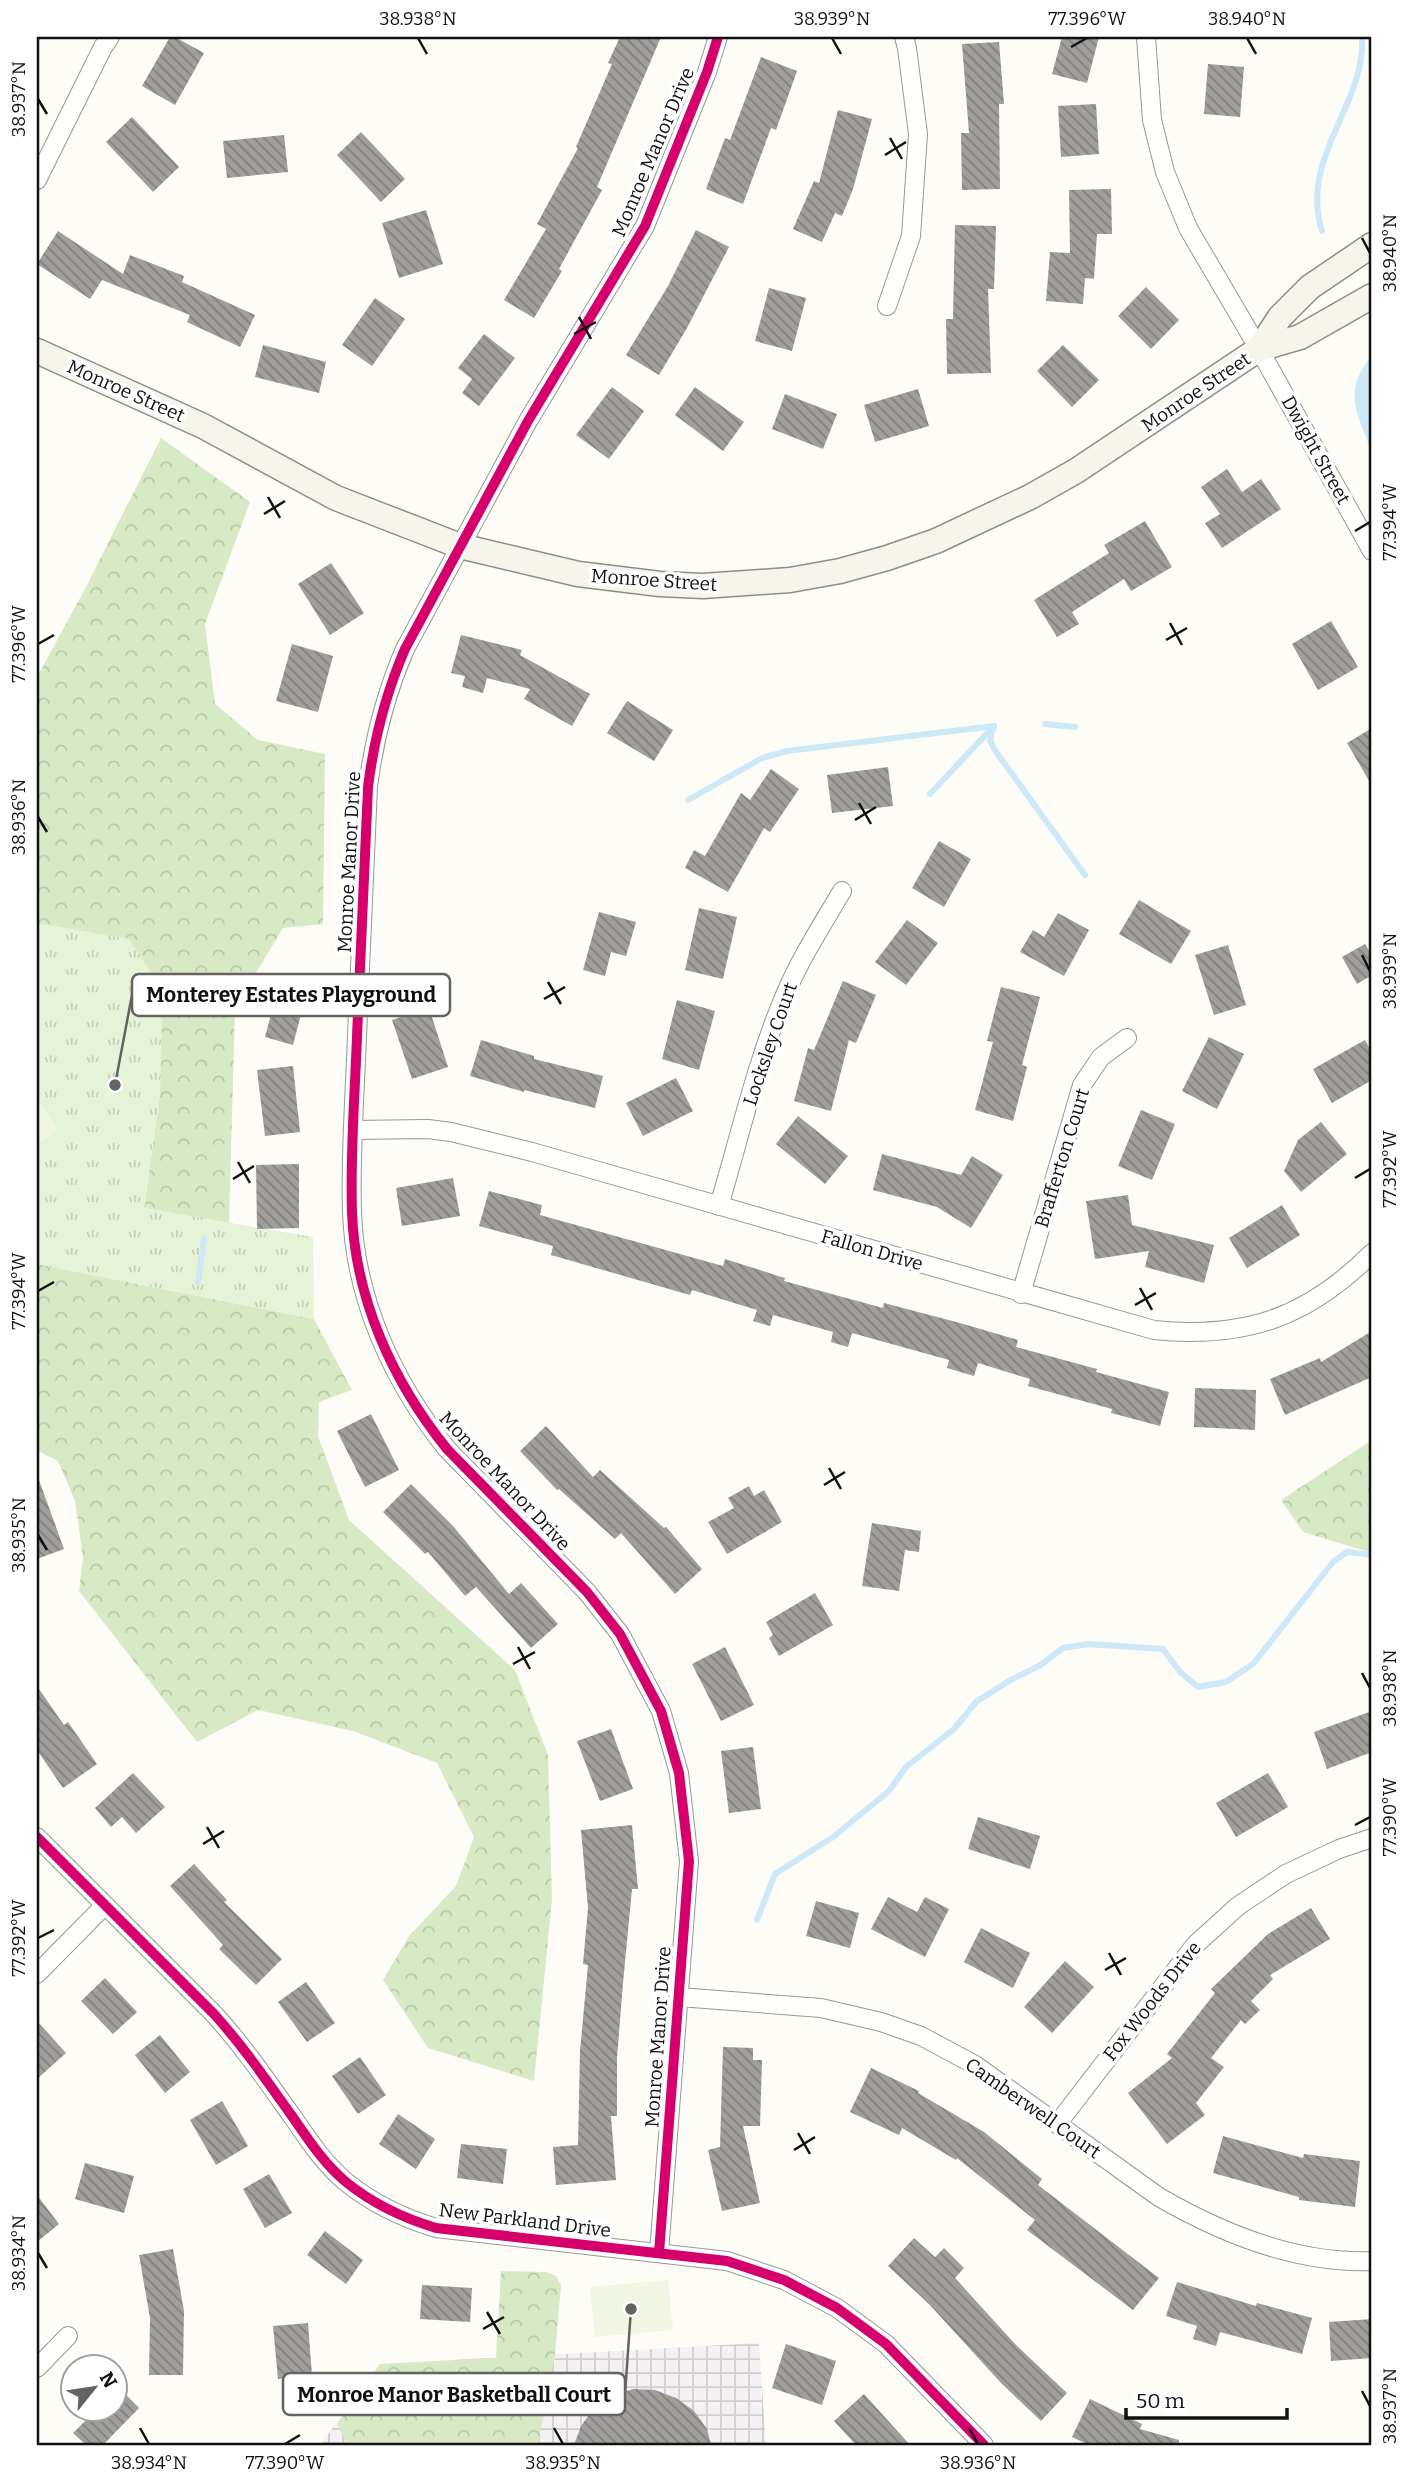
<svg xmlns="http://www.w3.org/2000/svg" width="1409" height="2482" font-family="Bitter,serif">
	<defs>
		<pattern id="industrial-grid" width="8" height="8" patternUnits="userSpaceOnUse" patternTransform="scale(1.75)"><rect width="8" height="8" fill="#f5f0f3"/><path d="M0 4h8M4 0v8" fill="none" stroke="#d1cdcf"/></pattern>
		<pattern id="forest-crowns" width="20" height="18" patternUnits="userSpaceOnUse" patternTransform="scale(1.75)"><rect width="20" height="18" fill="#d8eac5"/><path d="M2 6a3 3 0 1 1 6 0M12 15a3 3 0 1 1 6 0" fill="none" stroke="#b8c8a8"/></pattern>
		<pattern id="park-tufts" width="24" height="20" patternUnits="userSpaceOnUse" patternTransform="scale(1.75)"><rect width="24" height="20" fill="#e7f3d7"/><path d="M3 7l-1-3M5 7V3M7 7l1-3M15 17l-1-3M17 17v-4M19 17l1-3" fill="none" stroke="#c5cfb8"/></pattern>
		<pattern id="building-back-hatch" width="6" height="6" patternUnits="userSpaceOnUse" patternTransform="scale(1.75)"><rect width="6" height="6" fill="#a19f9c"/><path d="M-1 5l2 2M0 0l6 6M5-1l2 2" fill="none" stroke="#82807e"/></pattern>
	</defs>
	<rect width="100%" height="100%" fill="#fdfcf7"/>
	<!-- industrial -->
	<polygon fill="url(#industrial-grid)" points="759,2343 766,2445 320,2445 380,2364"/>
	<!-- forest -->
	<g fill="url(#forest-crowns)">
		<polygon points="161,438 250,502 205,624 215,704 258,740 325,754 323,924 283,928 235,1008 229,1223 144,1208 160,1094 37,923 37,677 85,589"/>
		<polygon points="37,1264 314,1319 352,1390 319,1402 318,1436 349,1520 515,1670 548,1755 552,1900 534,2081 428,2048 383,1980 409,1936 456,1886 474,1837 437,1763 353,1731 258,1710 197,1742 79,1591 83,1557 75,1501 58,1461 37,1450"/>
		<polygon points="1372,1440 1372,1553 1303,1532 1281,1500"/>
		<polygon points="501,2271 546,2272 556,2276 561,2285 555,2355 538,2445 347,2445 337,2424 380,2364 496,2358"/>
	</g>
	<!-- park -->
	<polygon fill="url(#park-tufts)" points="37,923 129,939 163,991 160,1094 144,1208 313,1237 314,1319 37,1264"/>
	<!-- pitch -->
	<g fill="#f0f6e1">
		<polygon points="37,1098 58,1130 37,1144"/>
		<polygon points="668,2280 673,2330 595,2337 590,2287"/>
	</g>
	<!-- water -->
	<path fill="#cde8f7" d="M1372,355V452C1357,412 1342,392 1372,355Z"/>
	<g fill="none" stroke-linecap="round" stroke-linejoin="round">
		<!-- stream -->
		<g stroke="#cde8f7" stroke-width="6">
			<path d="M1322,231C1299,157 1366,105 1362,37"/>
			<polyline points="1045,724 1075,727"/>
			<polyline points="994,726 990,740 994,749 1085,875"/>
			<polyline points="930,794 991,729"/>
			<polyline points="688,800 762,758 787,751 994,726"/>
			<polyline points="198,1283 204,1239"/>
			<polyline points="757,1920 775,1874 833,1837 889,1791 906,1767 954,1729 976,1702 1009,1681 1039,1666 1063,1648 1089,1644 1163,1649 1180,1672 1198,1687 1226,1682 1253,1664 1333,1562 1347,1552 1372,1555"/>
		</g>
	</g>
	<!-- building -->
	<g fill="url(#building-back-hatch)">
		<polygon points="170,37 175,37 204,53 175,105 142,86"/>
		<polygon points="620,37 661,37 597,187 602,190 559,269 562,271 534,318 504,300 546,229 537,224 578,148 576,147 612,64 608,63"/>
		<polygon points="1062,37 1099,37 1087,83 1052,74"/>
		<polygon points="999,42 1004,104 999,104 1000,189 962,190 961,133 969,133 962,44"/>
		<polygon points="761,57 797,71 776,130 771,128 743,204 706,189 725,138 730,140"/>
		<polygon points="1208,64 1244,67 1240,117 1204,114"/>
		<polygon points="1096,104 1099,154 1061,157 1058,106"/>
		<polygon points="838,110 872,119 853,189 842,216 835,213 822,242 793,229 814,181 819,183"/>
		<polygon points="132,117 179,167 153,192 106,142"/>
		<polygon points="361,132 405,179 381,202 337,155"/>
		<polygon points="284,135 288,172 227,178 223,141"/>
		<polygon points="1111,189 1112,234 1097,234 1094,279 1085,278 1083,304 1046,301 1050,252 1070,253 1069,190"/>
		<polygon points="426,210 443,264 399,278 382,223"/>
		<polygon points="955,225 996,226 994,289 988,289 991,373 947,374 946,319 953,319"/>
		<polygon points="696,230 729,247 687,328 659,375 626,355 668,286"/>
		<polygon points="58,231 123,274 130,255 184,276 182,282 255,315 240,347 187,322 190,315 102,280 90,299 37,264"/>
		<polygon points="1146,287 1179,320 1151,349 1118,316"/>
		<polygon points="769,288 806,298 792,351 755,341"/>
		<polygon points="375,298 405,319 372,366 342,345"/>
		<polygon points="484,334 515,358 479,406 462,393 472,379 458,368"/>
		<polygon points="263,345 326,362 319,393 255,377"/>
		<polygon points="1063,345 1099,380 1072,407 1037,371"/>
		<polygon points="612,387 644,411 609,459 576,435"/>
		<polygon points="695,387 744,422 723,451 675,415"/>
		<polygon points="918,389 929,426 875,442 864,405"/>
		<polygon points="785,394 837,414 823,449 772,429"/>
		<polygon points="1227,469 1242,492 1261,479 1281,509 1222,548 1205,523 1220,514 1201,487"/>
		<polygon points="1145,521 1172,567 1131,591 1124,579 1072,612 1079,624 1057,637 1034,600 1109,553 1104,545"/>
		<polygon points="331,563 364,613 330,635 298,584"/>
		<polygon points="1331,621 1358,667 1318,690 1292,644"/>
		<polygon points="461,635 522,650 520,655 590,694 572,726 524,699 530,689 487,678 483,693 462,687 465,676 451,673"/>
		<polygon points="292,644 333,656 318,712 276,701"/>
		<polygon points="627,701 673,730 654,761 607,733"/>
		<polygon points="1372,728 1372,786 1347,743"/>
		<polygon points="888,767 893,806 832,813 827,775"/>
		<polygon points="771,769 799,789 770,832 764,828 728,892 685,868 694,850 705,856 741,793 750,800"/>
		<polygon points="939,841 971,859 944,907 912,888"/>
		<polygon points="1139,900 1191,931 1171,964 1119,934"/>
		<polygon points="699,908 737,917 723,979 685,970"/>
		<polygon points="599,912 636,922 626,956 611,952 605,976 583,970"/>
		<polygon points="1058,913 1089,930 1064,976 1020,952 1033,930 1044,937"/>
		<polygon points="907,920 938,943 906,985 875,962"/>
		<polygon points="1365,944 1372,956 1372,975 1357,984 1342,957"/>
		<polygon points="1228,945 1246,1005 1214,1015 1195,955"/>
		<polygon points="281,976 309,984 293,1045 265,1037"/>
		<polygon points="843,981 876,995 856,1043 849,1040 831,1111 794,1101 808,1048 814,1050"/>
		<polygon points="1001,987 1040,997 1022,1065 1027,1067 1013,1121 975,1110 993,1042 987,1041"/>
		<polygon points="677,1000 715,1011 699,1070 662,1059"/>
		<polygon points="429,1008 448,1067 412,1079 392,1020"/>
		<polygon points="1209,1037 1244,1054 1217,1109 1182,1091"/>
		<polygon points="481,1040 534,1056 534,1059 603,1076 595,1108 524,1090 524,1092 470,1076"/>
		<polygon points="1365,1040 1372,1053 1372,1080 1332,1103 1313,1069"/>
		<polygon points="293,1066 300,1132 265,1136 257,1070"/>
		<polygon points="676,1078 693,1111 643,1136 626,1103"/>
		<polygon points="1141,1110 1175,1124 1152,1180 1118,1166"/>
		<polygon points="798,1116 848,1156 825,1184 776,1144"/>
		<polygon points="1321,1122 1347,1154 1301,1192 1284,1171 1298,1140"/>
		<polygon points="882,1154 961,1175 972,1156 1003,1175 971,1228 937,1207 873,1190"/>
		<polygon points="299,1164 299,1228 257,1229 256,1165"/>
		<polygon points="453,1178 460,1216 402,1226 396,1188"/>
		<polygon points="489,1191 542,1205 540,1215 723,1266 725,1259 785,1278 784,1281 883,1308 884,1303 960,1323 1018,1340 1016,1347 1097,1369 1096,1372 1169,1392 1160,1426 1111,1413 1112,1409 1028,1386 1030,1379 978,1363 974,1376 947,1368 949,1360 852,1333 848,1347 831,1342 833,1332 773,1315 770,1326 753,1321 757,1310 692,1290 690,1295 551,1255 553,1246 479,1226"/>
		<polygon points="1128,1195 1132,1225 1214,1245 1204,1283 1145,1267 1149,1251 1095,1259 1086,1201"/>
		<polygon points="1282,1205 1300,1235 1247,1268 1229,1238"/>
		<polygon points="1372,1331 1372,1377 1285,1415 1270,1379 1320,1358 1321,1362"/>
		<polygon points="1195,1388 1256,1390 1255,1430 1194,1427"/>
		<polygon points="371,1414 399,1470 365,1487 337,1431"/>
		<polygon points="546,1426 593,1477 600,1470 664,1528 666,1527 702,1569 675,1594 621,1533 615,1539 559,1489 557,1490 520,1451"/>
		<polygon points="37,1480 39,1480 64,1549 37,1559"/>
		<polygon points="411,1484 453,1526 509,1594 521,1583 558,1624 531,1648 476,1587 465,1596 428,1552 425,1554 383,1512"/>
		<polygon points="749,1486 754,1496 764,1490 782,1522 727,1554 708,1522 734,1508 728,1498"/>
		<polygon points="872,1523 921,1531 919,1552 905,1550 899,1591 862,1586"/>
		<polygon points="815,1593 833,1625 779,1656 769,1638 773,1635 766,1622"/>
		<polygon points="725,1647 754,1705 721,1721 692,1664"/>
		<polygon points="37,1686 64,1725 68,1722 97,1764 63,1788 37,1750"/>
		<polygon points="1372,1711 1372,1752 1327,1769 1314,1732"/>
		<polygon points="611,1729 633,1789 600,1801 577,1741"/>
		<polygon points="753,1747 761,1809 729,1813 721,1751"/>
		<polygon points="133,1773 165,1807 136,1833 122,1817 111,1827 95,1808"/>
		<polygon points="1268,1773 1288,1807 1236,1837 1216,1803"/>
		<polygon points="978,1817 1040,1836 1030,1869 968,1849"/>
		<polygon points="632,1825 638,1889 632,1889 623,1983 617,2058 617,2116 611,2116 616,2180 556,2185 553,2147 578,2145 580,2051 588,1965 583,1964 588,1908 581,1830"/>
		<polygon points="194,1864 227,1900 224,1902 282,1959 256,1985 219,1949 223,1945 170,1886"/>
		<polygon points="888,1897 917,1912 925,1897 949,1909 925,1957 871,1929"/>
		<polygon points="816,1901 859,1913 850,1948 806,1936"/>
		<polygon points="1311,1908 1330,1939 1270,1975 1273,1979 1251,2001 1260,2010 1245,2024 1241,2020 1211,2058 1224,2067 1196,2103 1205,2115 1167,2144 1128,2093 1172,2058 1167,2054 1215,1993 1211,1989 1268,1934"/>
		<polygon points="981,1928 1030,1953 1013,1988 964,1962"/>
		<polygon points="1065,1961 1094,1987 1052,2033 1024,2007"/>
		<polygon points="105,1978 137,2012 113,2034 81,2001"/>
		<polygon points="306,1982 335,2023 307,2042 278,2002"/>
		<polygon points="37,2021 66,2053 37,2079"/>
		<polygon points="160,2035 190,2072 165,2093 135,2055"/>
		<polygon points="723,2047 753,2048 753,2060 762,2060 760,2126 743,2126 760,2203 722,2211 708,2150 720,2147"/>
		<polygon points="360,2057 386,2095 358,2114 332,2076"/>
		<polygon points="871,2068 919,2091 918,2093 984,2132 1042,2179 1038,2185 1159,2278 1133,2310 1027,2230 1035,2220 957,2158 956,2160 902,2128 899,2135 850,2112"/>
		<polygon points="222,2101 248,2146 216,2165 190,2120"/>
		<polygon points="398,2114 435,2139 416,2169 379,2144"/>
		<polygon points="1223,2136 1303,2158 1304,2154 1360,2161 1355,2207 1299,2200 1299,2197 1213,2173"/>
		<polygon points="461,2144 507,2149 503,2184 457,2178"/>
		<polygon points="85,2163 134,2176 124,2213 75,2199"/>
		<polygon points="269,2174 292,2213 265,2228 243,2189"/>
		<polygon points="37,2195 59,2224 37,2242"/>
		<polygon points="325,2231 363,2260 346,2284 307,2255"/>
		<polygon points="914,2238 935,2257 944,2248 964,2268 955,2278 1016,2345 1067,2393 1041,2421 1001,2383 929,2304 888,2266"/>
		<polygon points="173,2249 184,2311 183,2375 149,2375 150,2318 139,2255"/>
		<polygon points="1177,2282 1256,2306 1257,2303 1312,2318 1302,2354 1220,2332 1216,2346 1193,2339 1197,2326 1166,2316"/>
		<polygon points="422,2285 472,2288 470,2322 420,2319"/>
		<polygon points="1372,2319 1372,2358 1331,2361 1329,2322"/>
		<polygon points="308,2323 312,2376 278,2379 273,2326"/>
		<polygon points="786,2344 836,2361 822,2405 772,2388"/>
		<polygon points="116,2385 139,2408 103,2445 86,2445 73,2433 97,2409 116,2409"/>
		<polygon points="633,2389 655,2390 676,2398 694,2411 707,2429 711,2445 574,2445 581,2426 594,2408 612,2396"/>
		<polygon points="864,2394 910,2445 856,2445 834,2421"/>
		<polygon points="1090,2399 1142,2424 1140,2429 1179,2440 1179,2445 1089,2445 1072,2437"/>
	</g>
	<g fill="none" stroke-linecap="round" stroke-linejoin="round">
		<defs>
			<g id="street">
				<polyline points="1146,37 1152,120 1165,172 1188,228 1259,349 1372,551"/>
				<polyline points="37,180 103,47 110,37"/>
				<polyline points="887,306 911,236 918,134 907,48 904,37"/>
				<path d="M353,1130L428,1129L451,1132L532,1152L1154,1330C1245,1339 1307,1318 1372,1253"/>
				<path d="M719,1206C740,1136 756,1063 785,995C800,959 822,925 842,891"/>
				<polyline points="1021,1294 1082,1085 1101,1057 1127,1038"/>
				<path d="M37,1837L214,2014C243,2046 267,2081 292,2116C308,2139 324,2164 346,2182C373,2204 403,2218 436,2228L727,2261L784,2280L837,2308L886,2344L984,2445"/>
				<polyline points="37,1974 104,1906"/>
				<path d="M679,1997L821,2008L881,2022L921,2036L975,2065L1159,2197C1223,2234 1297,2264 1372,2261"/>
				<polyline points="1058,2123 1195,1945 1238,1906 1286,1874 1339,1849 1372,1838"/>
				<path d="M659,2253L689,1861L679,1773L661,1711L620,1634L587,1592L447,1449C393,1382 355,1299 352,1212C350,1153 355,1094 357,1036C361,953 365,870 368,787C374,739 386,693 405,649L528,421L645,226L707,72L718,37"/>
				<polyline points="37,2368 68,2336"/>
			</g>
			<g id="secondary">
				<polyline points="1259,349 1280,317 1310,287 1372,245"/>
				<polyline points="37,351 203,426 336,498 460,546 578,574 660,584 703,586 790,580 840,571 887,558 936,541 1030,497 1076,471 1259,349 1300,337 1372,296"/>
			</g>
		</defs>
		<!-- street casing -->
		<use href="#street" stroke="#979795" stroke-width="20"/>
		<!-- secondary casing -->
		<use href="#secondary" stroke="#8e8d8b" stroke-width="27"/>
		<!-- street -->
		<use href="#street" stroke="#fffffe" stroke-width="18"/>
		<!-- secondary -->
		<use href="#secondary" stroke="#f6f4eb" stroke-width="24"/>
		<defs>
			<g id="cycleway">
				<path d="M37,1837L214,2014C243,2046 267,2081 292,2116C308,2139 324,2164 346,2182C373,2204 403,2218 436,2228L727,2261L784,2280L837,2308L886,2344L984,2445"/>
				<path d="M659,2253L689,1861L679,1773L661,1711L620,1634L587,1592L447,1449C393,1382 355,1299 352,1212C350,1153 355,1094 357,1036C361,953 365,870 368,787C374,739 386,693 405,649L528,421L645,226L707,72L718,37"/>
			</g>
		</defs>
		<!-- cycleway casing -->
		<use href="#cycleway" stroke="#fff" stroke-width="15"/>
		<!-- cycleway -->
		<use href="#cycleway" stroke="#d6006c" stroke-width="10"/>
	</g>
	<!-- ticks -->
	<path fill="none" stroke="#111" stroke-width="2.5" d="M418,38L427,54M832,38L841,54M1247,38L1256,54M1071,47L1087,38M38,99L47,114M890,138L902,159M885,155L906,142M1362,238L1370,253M579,317L591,339M574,334L596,322M268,497L280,518M264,514L285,501M1355,531L1370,522M1170,623L1182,645M1166,640L1187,628M38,644L54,635M859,803L871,824M38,817L47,832M855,820L876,807M1362,955L1370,971M548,982L561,1004M544,999L565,987M238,1162L250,1183M1355,1178L1370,1169M233,1179L254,1166M1140,1288L1152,1310M38,1291L54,1282M1135,1305L1156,1293M829,1468L841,1489M824,1485L845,1472M38,1535L47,1550M518,1647L530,1669M513,1664L535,1652M1362,1673L1370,1688M1355,1825L1370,1817M207,1827L219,1848M203,1844L224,1831M38,1938L54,1930M1109,1953L1121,1975M1105,1970L1126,1958M798,2133L810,2154M794,2150L815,2137M38,2253L47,2268M487,2312L500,2334M483,2329L504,2317M1362,2391L1370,2406M140,2428L149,2444M554,2428L563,2444M969,2428L978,2444M285,2444L300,2435"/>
	<g text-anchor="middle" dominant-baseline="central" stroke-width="7" stroke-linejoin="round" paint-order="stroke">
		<!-- street labels -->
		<g font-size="19" fill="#111" stroke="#fff">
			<text transform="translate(653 152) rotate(-67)">Monroe Manor Drive</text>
			<text transform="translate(126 391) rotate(24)">Monroe Street</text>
			<text transform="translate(1196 392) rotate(-34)">Monroe Street</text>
			<text transform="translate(1316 450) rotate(61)">Dwight Street</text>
			<text transform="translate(654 580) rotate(4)">Monroe Street</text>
			<text transform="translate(349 862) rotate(-87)">Monroe Manor Drive</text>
			<text transform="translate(770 1044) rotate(-71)">Locksley Court</text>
			<text transform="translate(1062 1158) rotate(-73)">Brafferton Court</text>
			<text transform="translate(872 1250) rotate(16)">Fallon Drive</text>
			<text transform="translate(505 1481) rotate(47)">Monroe Manor Drive</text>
			<text transform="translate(1152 2001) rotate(-52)">Fox Woods Drive</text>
			<text transform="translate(658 2037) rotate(-86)">Monroe Manor Drive</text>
			<text transform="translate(1033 2108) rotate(35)">Camberwell Court</text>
			<text transform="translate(525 2220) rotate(7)">New Parkland Drive</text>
		</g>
	</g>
	<!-- callouts -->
	<path fill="none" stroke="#646362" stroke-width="2.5" d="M115 1085L132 995M631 2309L625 2394"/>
	<g fill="#646362" stroke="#fff" stroke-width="2.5">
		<circle cx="115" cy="1085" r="7"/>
		<circle cx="631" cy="2309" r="7"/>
	</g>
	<g fill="#fff" stroke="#646362" stroke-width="2.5">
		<rect x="132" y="974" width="318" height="42" rx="7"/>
		<rect x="283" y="2373" width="342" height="42" rx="7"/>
	</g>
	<g font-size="21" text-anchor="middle" font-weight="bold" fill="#111">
		<text x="291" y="1002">Monterey Estates Playground</text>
		<text x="454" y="2402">Monroe Manor Basketball Court</text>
	</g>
	<!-- border -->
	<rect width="1409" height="2482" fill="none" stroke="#ffffff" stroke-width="77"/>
	<!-- north arrow -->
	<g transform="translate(94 2388) rotate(60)"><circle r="33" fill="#ffffff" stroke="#a0a0a0" stroke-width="2"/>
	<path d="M0-5L12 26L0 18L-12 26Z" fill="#646362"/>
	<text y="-10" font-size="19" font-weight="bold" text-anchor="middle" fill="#111111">N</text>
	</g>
	<!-- scale -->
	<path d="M1126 2408v10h161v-10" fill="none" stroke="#111111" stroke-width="3.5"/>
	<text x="1136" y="2408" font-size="21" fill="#111111" stroke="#ffffff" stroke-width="5" paint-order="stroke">50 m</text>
	<rect x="38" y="38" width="1332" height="2406" fill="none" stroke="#111" stroke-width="2.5"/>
	<g font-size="18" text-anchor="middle" fill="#111">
		<text x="418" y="25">38.938°N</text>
		<text x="832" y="25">38.939°N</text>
		<text x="1087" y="25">77.396°W</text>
		<text x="1247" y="25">38.940°N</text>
		<text transform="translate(19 99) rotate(-90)" y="6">38.937°N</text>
		<text transform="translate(1390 253) rotate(-90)" y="6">38.940°N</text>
		<text transform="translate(1390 522) rotate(-90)" y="6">77.394°W</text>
		<text transform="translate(19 644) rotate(-90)" y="6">77.396°W</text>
		<text transform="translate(19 817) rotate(-90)" y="6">38.936°N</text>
		<text transform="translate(1390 971) rotate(-90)" y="6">38.939°N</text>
		<text transform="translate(1390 1169) rotate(-90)" y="6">77.392°W</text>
		<text transform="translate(19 1291) rotate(-90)" y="6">77.394°W</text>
		<text transform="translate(19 1535) rotate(-90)" y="6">38.935°N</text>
		<text transform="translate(1390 1688) rotate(-90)" y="6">38.938°N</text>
		<text transform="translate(1390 1817) rotate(-90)" y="6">77.390°W</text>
		<text transform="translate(19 1938) rotate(-90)" y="6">77.392°W</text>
		<text transform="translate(19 2253) rotate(-90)" y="6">38.934°N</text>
		<text transform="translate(1390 2406) rotate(-90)" y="6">38.937°N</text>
		<text x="149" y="2469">38.934°N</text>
		<text x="285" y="2469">77.390°W</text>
		<text x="563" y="2469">38.935°N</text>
		<text x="978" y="2469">38.936°N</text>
	</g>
</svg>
